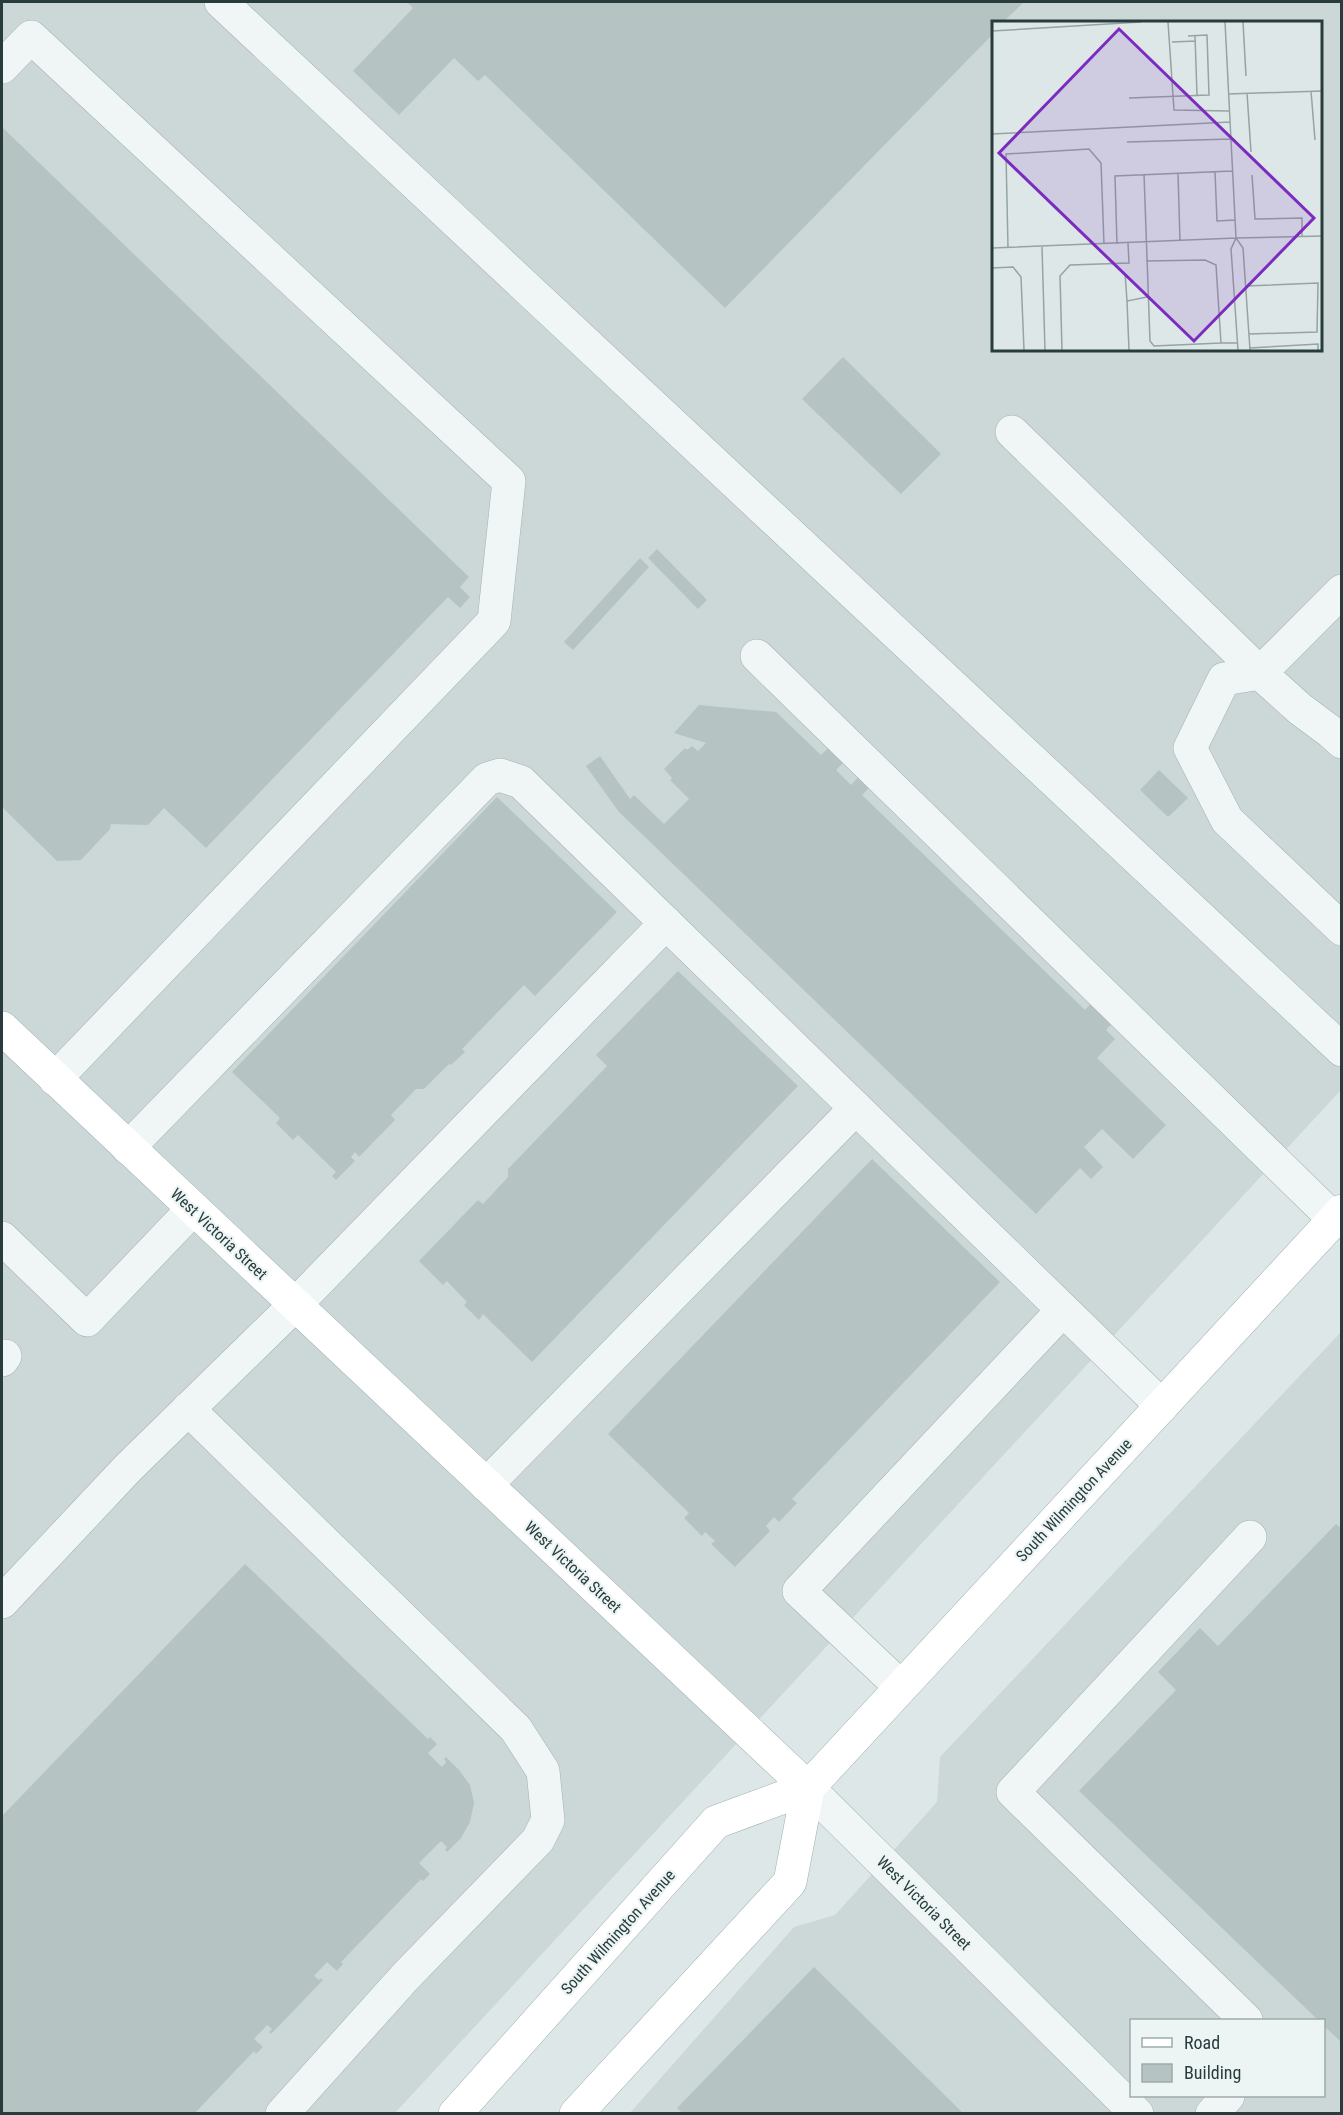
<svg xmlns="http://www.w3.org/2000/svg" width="1343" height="2115" font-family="'Roboto Condensed',sans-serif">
	<rect width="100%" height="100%" fill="#dee7e7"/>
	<!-- built -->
	<g fill="#ccd8d8" fill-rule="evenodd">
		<path d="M2,2H1341V1090L395,2113L2,2114ZM994,22H1320V350H994Z"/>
		<path d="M1341,1332V2113L629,2114L794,1927L835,1915L937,1802L940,1757ZM1132,2020H1324V2096H1132Z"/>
	</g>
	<!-- building -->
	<g fill="#b5c3c3">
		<polygon points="407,2 1024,2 1003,22 994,22 994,33 725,308 485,75 478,81 454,58 399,115 353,71 413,8"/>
		<polygon points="2,127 469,577 460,587 470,597 460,608 448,597 206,848 164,808 148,825 111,824 110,829 81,860 57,861 2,807"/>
		<polygon points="843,357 941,454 901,494 802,399"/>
		<polygon points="657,549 707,600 698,609 648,558"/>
		<polygon points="640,558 649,567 573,650 564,642"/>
		<polygon points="699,705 776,712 821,755 831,745 847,759 836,770 851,785 860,775 871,786 862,795 1085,1010 1095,999 1116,1019 1106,1030 1115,1039 1097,1058 1166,1125 1133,1159 1102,1129 1084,1147 1103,1167 1091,1179 1080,1168 1036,1214 619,812 586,766 600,756 630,799 634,795 664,824 689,799 670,780 672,778 664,769 685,748 687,750 692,746 698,751 706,743 674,733"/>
		<polygon points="1159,770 1188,798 1168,817 1140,790"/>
		<polygon points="497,797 617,912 535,996 524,985 462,1049 465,1052 451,1065 449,1064 424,1089 416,1089 391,1115 395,1120 359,1157 355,1152 351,1157 355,1161 336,1180 332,1176 336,1172 298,1135 293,1140 276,1123 280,1118 232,1072"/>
		<polygon points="678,971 798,1086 532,1362 483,1314 479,1320 464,1305 467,1302 447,1281 443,1285 419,1261 478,1200 483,1204 508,1177 508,1169 607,1066 596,1055"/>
		<polygon points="872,1159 1000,1282 792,1499 797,1503 779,1522 774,1517 766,1526 770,1531 735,1567 711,1544 715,1541 705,1532 702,1536 684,1518 689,1513 608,1434"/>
		<polygon points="1336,1524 1342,1529 1342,2043 1324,2026 1324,2020 1318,2020 1079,1791 1176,1690 1158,1672 1200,1628 1218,1646"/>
		<polygon points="245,1564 428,1739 430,1737 437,1744 428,1753 442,1767 446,1762 444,1759 446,1757 459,1770 470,1785 474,1803 470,1822 461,1838 447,1852 445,1850 447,1847 441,1841 419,1863 430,1874 423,1881 421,1879 341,1962 343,1964 337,1971 327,1962 314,1976 319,1980 321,1978 323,1980 271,2034 269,2032 272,2029 267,2025 254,2039 263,2047 256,2054 254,2051 194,2114 2,2114 2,1816"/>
		<polygon points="814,1967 964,2114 683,2114 677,2108"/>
	</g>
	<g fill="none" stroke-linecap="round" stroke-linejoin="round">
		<defs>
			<g id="minor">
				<polyline points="221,2 1342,1050"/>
				<polyline points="2,67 31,37 509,481 494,621 55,1079"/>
				<polyline points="1012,432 1260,673 1300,709 1331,732 1342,742"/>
				<polyline points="1342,591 1260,673 1224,679 1190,748 1227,820 1342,929"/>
				<polyline points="757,656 1334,1219"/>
				<polyline points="128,1148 487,779 500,775 521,782 1162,1406"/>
				<polyline points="2,1238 87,1320 193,1209"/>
				<polyline points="2,1360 5,1356"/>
				<polyline points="188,1409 516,1729 543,1771 548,1820 538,1840 406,1976 282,2114"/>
				<polyline points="486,1485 856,1108"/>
				<polyline points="2,1602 128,1468 295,1305 666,923"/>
				<polyline points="901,1687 799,1591 1063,1310"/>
				<polyline points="808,1788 1137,2114"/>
				<polyline points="1246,2020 1013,1792 1250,1537"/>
				<polyline points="1212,2114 1228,2096"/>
			</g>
			<g id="major">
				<polyline points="2,1028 808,1788"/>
				<polyline points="455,2114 716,1822 808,1788 1342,1211"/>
				<polyline points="576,2114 790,1882 808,1788"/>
			</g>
		</defs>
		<!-- minor casing -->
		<use href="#minor" stroke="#a4b0b1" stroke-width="34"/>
		<!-- major casing -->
		<use href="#major" stroke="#9eb2b1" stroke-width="34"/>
		<!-- minor -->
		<use href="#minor" stroke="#f0f5f5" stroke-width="33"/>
		<!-- major -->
		<use href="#major" stroke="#fff" stroke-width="33"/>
	</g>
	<g text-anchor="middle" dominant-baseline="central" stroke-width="4.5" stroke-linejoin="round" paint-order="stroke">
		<!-- street labels -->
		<g font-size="16" fill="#283c3d" stroke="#edf4f4">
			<text transform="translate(219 1234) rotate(43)">West Victoria Street</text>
			<text transform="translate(1074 1500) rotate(-47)">South Wilmington Avenue</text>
			<text transform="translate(573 1567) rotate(43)">West Victoria Street</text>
			<text transform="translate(924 1903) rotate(45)">West Victoria Street</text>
			<text transform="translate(618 1932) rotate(-48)">South Wilmington Avenue</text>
		</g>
	</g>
	<!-- overview -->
	<g transform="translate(992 21)">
		<rect width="330" height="330" fill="#dee7e7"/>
		<path fill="none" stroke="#95a3a3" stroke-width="1.5" d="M176,1L182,89L237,90M233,1L244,217L239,228L246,329M251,1L254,55M0,10L149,1M203,15L205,74M180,21L203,20M319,70L323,119M255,72L259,131M236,73L330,70M137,77L217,74L215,14L196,15M0,113L238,101M135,121L239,118M223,151L225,200L243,199M186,152L188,220M152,153L158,320L162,325L229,322M260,154L263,198L310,197V215M244,217L330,215M244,217L251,227L258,329M125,223L123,155L240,150M50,226L53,329M0,227L244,217M16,227L14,133L97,128L109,142L112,223M154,240L213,239L224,244L229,322H246M0,247L21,246L29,256L32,329M133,252L135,280M253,265L326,262L325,311L257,313M257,327L326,323V329M70,329L68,255L78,244L137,242L136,222M137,329L135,280L155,276"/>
		<path fill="#7b2cbf" fill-opacity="0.15" stroke="#7b2cbf" stroke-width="3" d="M127,8L322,197L202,320L7,132Z"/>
		<rect width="330" height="330" fill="none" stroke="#283c3d" stroke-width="3"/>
	</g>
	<!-- border -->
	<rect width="1343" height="2115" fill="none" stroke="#283c3d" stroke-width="6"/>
	<!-- legend -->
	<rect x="1130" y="2019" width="195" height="78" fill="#edf4f4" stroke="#9eaaab" stroke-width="1.5"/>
	<rect x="1142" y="2038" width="30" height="9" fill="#ffffff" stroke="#9eaaab" stroke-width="1.5"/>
	<text x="1184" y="2049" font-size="18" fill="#283c3d">Road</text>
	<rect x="1142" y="2064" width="30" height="18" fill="#b5c3c3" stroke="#9eaaab" stroke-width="1.5"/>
	<text x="1184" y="2079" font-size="18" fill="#283c3d">Building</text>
</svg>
